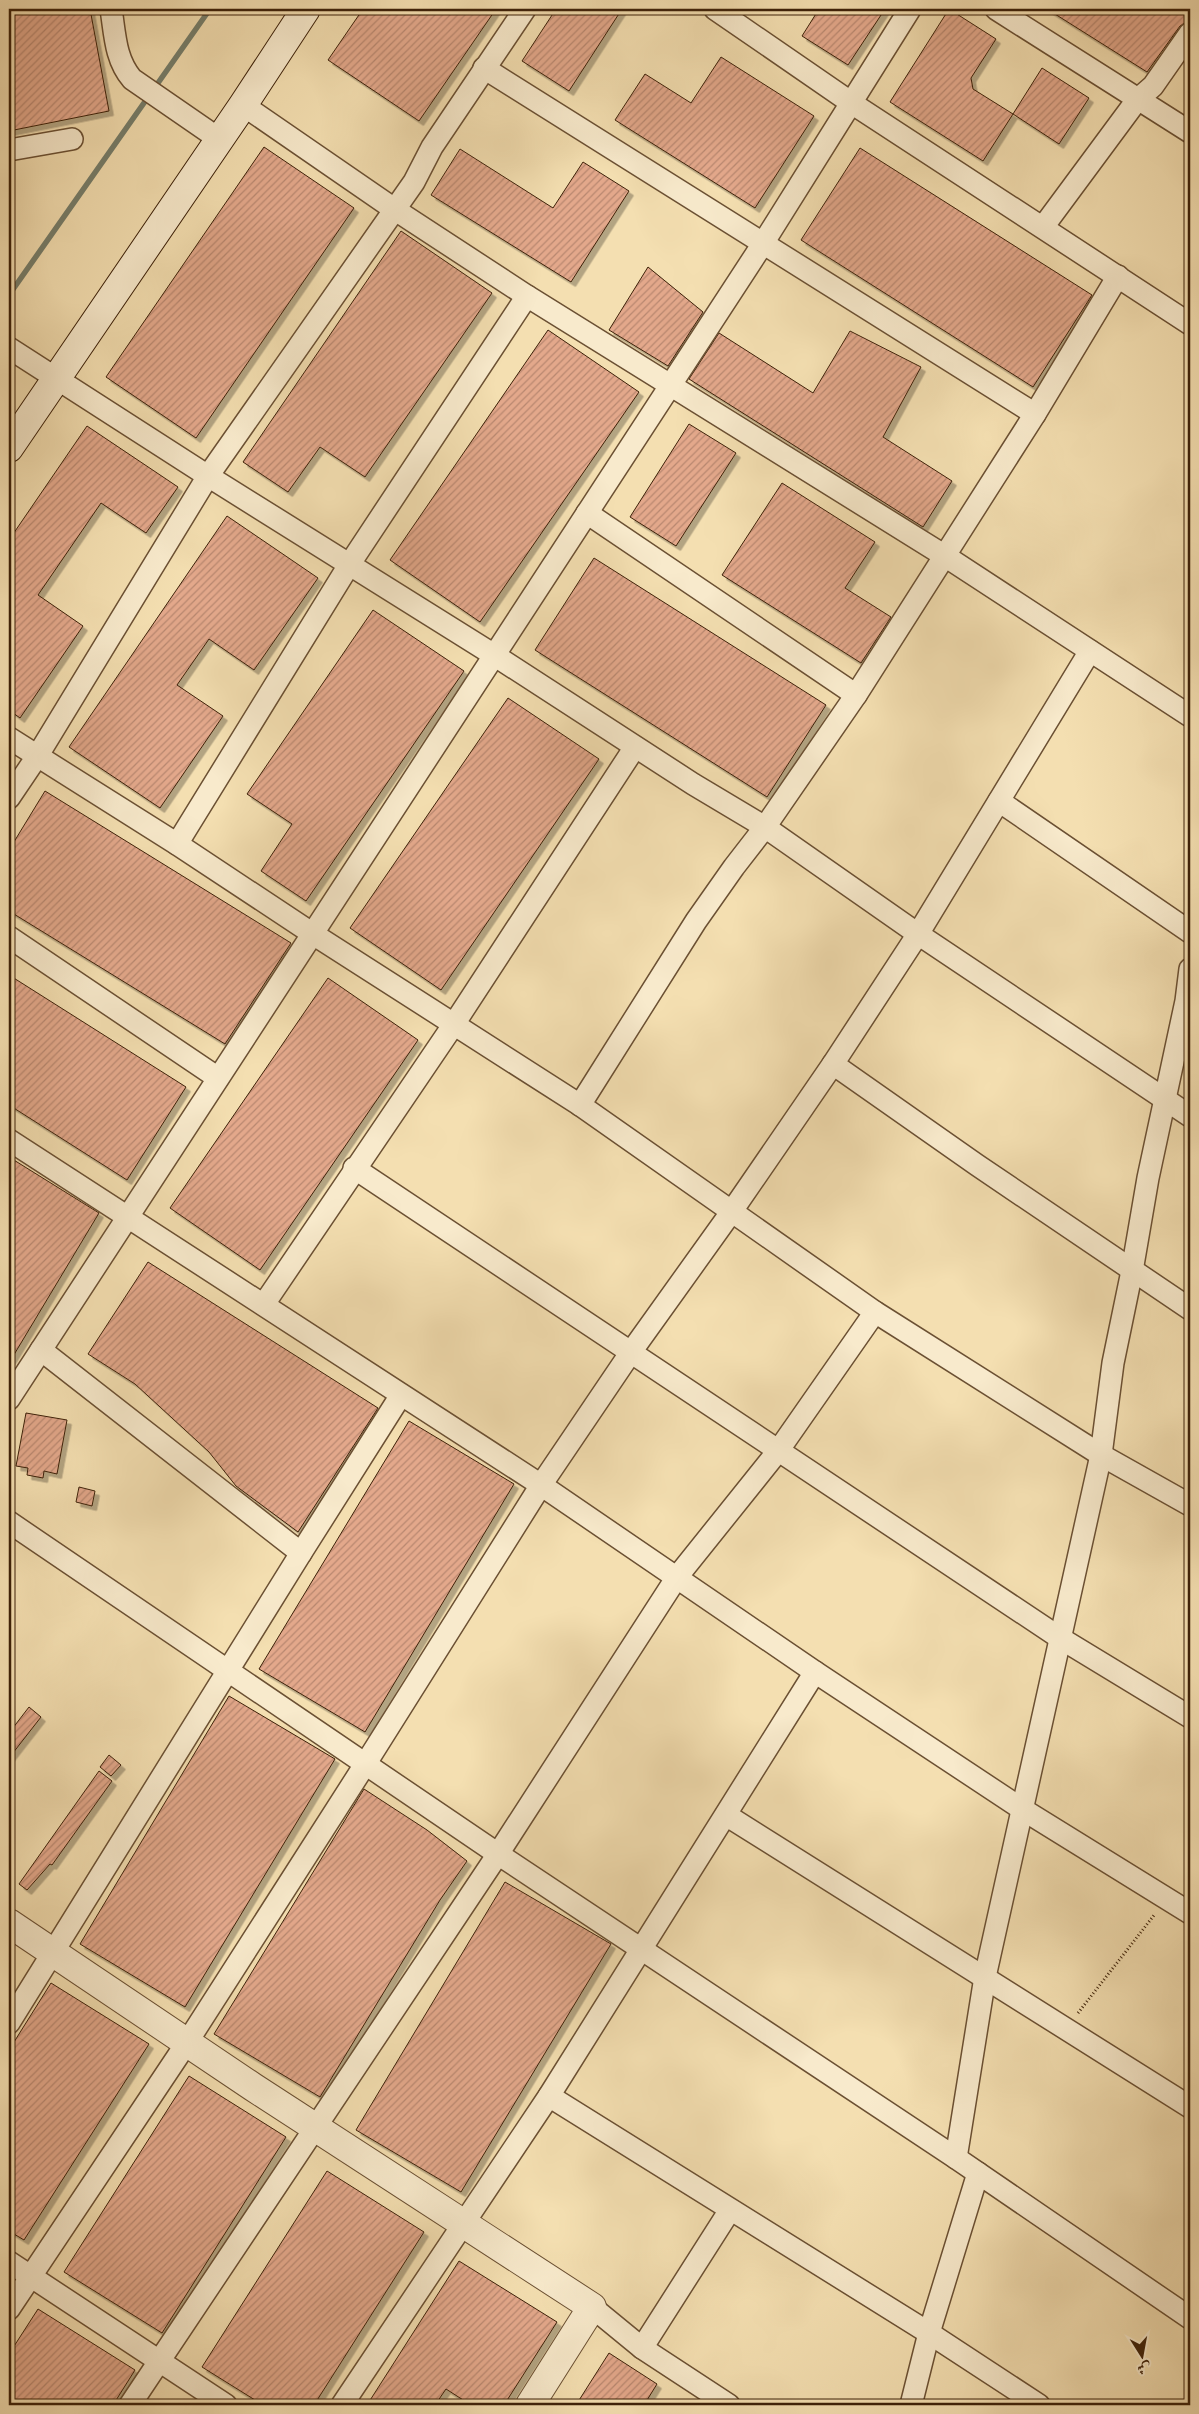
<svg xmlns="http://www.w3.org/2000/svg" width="1199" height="2414" font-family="'EB Garamond',Amiri,serif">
	<defs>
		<pattern id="building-hatch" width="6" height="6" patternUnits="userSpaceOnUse" patternTransform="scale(1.25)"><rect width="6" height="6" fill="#e3a88b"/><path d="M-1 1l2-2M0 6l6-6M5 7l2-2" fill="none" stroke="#b98870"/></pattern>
		<filter id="shadow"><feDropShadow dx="4.5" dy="4.5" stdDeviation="0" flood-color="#0004"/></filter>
	</defs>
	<rect width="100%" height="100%" fill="#f4dfb1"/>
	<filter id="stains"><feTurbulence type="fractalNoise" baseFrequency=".004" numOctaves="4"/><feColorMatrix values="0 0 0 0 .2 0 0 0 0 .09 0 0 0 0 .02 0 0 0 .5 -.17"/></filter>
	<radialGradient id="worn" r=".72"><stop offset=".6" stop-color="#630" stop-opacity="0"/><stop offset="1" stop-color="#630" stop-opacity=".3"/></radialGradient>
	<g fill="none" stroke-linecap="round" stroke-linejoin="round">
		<!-- stream -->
		<polyline stroke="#767e6b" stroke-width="5.5" points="9,295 210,9"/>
	</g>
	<!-- building -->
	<g fill="url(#building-hatch)" stroke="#3d2109" filter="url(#shadow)">
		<polygon points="33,9 90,9 109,111 9,131 9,13"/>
		<polygon points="363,9 496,9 419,121 328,60"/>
		<polygon points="556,9 622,9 569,91 522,61"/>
		<polygon points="819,9 885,9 848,65 802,36"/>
		<polygon points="949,9 996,39 971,78 973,89 1013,114 983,161 890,102"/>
		<polygon points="1047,9 1190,9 1190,21 1180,26 1147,72"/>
		<polygon points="721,57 814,116 755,208 615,120 645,74 691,103"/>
		<polygon points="1042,68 1089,98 1059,144 1013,114"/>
		<polygon points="264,147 354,208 196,438 106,377"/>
		<polygon points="860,148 1092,295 1033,387 801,240"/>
		<polygon points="460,149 553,208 583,162 629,191 571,282 431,195"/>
		<polygon points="401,231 492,293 365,477 320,447 288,492 243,462"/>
		<polygon points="648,267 703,312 668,366 609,330"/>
		<polygon points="548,330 639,392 480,622 390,560"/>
		<polygon points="850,331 921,367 883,437 952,481 923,527 689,379 719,333 813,393"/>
		<polygon points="689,424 736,453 676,546 630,517"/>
		<polygon points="87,426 178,487 146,533 101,503 38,595 83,626 20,718 9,710 9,540"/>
		<polygon points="782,483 875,542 845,588 891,617 861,663 722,575"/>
		<polygon points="227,516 318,578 254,670 209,639 177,685 223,716 160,808 69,747"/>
		<polygon points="594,558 826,705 767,797 535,650"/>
		<polygon points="373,610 464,671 306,901 261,871 292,824 247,794"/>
		<polygon points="508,698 599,759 441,990 350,928"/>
		<polygon points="45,791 291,943 225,1044 9,911 9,850"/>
		<polygon points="9,975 186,1087 127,1180 9,1105"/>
		<polygon points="328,978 418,1040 260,1270 170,1208"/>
		<polygon points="9,1157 99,1213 9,1363"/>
		<polygon points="148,1262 378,1408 298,1532 236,1486 209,1452 135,1384 88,1354"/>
		<polygon points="26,1413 67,1420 57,1474 44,1471 43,1478 27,1475 28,1468 16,1466"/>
		<polygon points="409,1421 514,1484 365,1732 259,1669"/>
		<polygon points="79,1487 95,1491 92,1506 76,1502"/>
		<polygon points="229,1696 335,1759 185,2007 80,1944"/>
		<polygon points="29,1707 41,1717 9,1758 9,1733"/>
		<polygon points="109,1755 121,1765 111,1776 100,1767"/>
		<polygon points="99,1771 112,1781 52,1865 50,1864 27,1890 19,1884"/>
		<polygon points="364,1789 427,1830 467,1861 440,1900 320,2097 214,2034"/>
		<polygon points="505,1882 611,1944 461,2192 356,2130"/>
		<polygon points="51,1983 149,2044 24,2240 9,2231 9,2050"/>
		<polygon points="189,2076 286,2137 162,2333 64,2272"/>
		<polygon points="327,2171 424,2232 314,2405 263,2405 202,2367"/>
		<polygon points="459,2261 557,2322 504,2405 471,2405 446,2389 435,2405 367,2405"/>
		<polygon points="38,2309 135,2370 113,2405 9,2405 9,2354"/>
		<polygon points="609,2353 657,2384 644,2405 576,2405"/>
	</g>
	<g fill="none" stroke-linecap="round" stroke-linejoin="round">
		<defs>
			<g id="minor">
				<path d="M111,9C115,34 115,59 132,79L219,139"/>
				<polyline points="715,9 853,104 1190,324"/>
				<polyline points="996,9 1190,132"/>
				<polyline points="484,68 1035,414"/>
				<polyline points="243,105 394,209 527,296 945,556 1190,716"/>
				<polyline points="9,150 72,139"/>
				<polyline points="1043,227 1137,100 1153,86 1190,33"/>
				<polyline points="9,348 208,476 494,655 693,784 765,827 918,934 1190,1116"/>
				<polyline points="587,513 856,695"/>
				<polyline points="9,738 177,844 313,934 580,1105 875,1312 1101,1455 1190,1505"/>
				<polyline points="9,798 38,755 208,476 414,182 432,147 525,9"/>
				<polyline points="999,801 1190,932"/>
				<polyline points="177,844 349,565 527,296"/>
				<polyline points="9,937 218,1078"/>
				<polyline points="833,1064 977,1165 1190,1309"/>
				<polyline points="580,1105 696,921 734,867 765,827 856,695 1035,414 1118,276"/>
				<polyline points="9,1140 541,1485 815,1672 1022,1809 1190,1913"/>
				<polyline points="354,1168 1060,1638 1190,1717"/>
				<polyline points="264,1304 454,1024 635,747"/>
				<polyline points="41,1350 301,1553"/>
				<polyline points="9,1399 762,245 910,9"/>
				<polyline points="9,1522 498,1854 956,2158 1190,2318"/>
				<polyline points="726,1815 1190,2107"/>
				<polyline points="9,2023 301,1553 401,1395"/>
				<polyline points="549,2096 929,2333 1039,2405"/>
				<polyline points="956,2158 985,1977 1101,1455 1113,1363 1132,1271 1148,1178 1186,1001 1190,969"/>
				<polyline points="9,2262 226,2405"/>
				<polyline points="592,2307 642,2348 729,2405"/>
				<polyline points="9,2309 186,2044 366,1763 541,1485 631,1352 732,1211 833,1064 918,934 1090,651"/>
				<polyline points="642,2348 730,2210"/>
				<polyline points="130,2405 498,1854 677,1577 778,1451 875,1312"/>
				<polyline points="342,2405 549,2096 815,1672"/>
				<polyline points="911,2405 929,2333 978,2173"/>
			</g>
			<polyline id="tertiary" points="9,1923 253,2087 592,2307 530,2405"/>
			<polyline id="secondary" points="9,448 243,105 306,9"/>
		</defs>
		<!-- minor casing -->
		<use href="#minor" stroke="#6b5033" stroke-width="24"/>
		<!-- tertiary casing -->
		<use href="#tertiary" stroke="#6b5033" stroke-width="30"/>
		<!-- secondary casing -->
		<use href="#secondary" stroke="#3d2109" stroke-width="30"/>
		<!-- path -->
		<polyline stroke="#3d2109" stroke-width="3" stroke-dasharray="1 2.5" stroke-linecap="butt" points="1078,2013 1155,1914"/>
		<!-- minor -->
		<use href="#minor" stroke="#f8eacc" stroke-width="21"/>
		<!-- tertiary -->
		<use href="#tertiary" stroke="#f8eacc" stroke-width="28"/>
		<!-- secondary -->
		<use href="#secondary" stroke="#f8eacc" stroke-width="28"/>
	</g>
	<!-- margin -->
	<rect width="1199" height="2414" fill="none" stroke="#f4dfb1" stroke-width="30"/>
	<rect x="10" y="10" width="1179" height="2394" fill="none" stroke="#3d2109" stroke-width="2.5"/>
	<rect x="15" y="15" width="1169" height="2384" fill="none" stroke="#3d2109"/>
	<!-- north arrow -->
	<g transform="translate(1142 2356) rotate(169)" stroke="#f8eacc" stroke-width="4" paint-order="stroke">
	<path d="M0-4L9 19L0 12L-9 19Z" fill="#3d2109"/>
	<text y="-8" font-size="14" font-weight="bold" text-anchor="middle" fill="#3d2109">ش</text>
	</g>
	<rect width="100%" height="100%" filter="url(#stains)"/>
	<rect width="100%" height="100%" fill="url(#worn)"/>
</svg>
